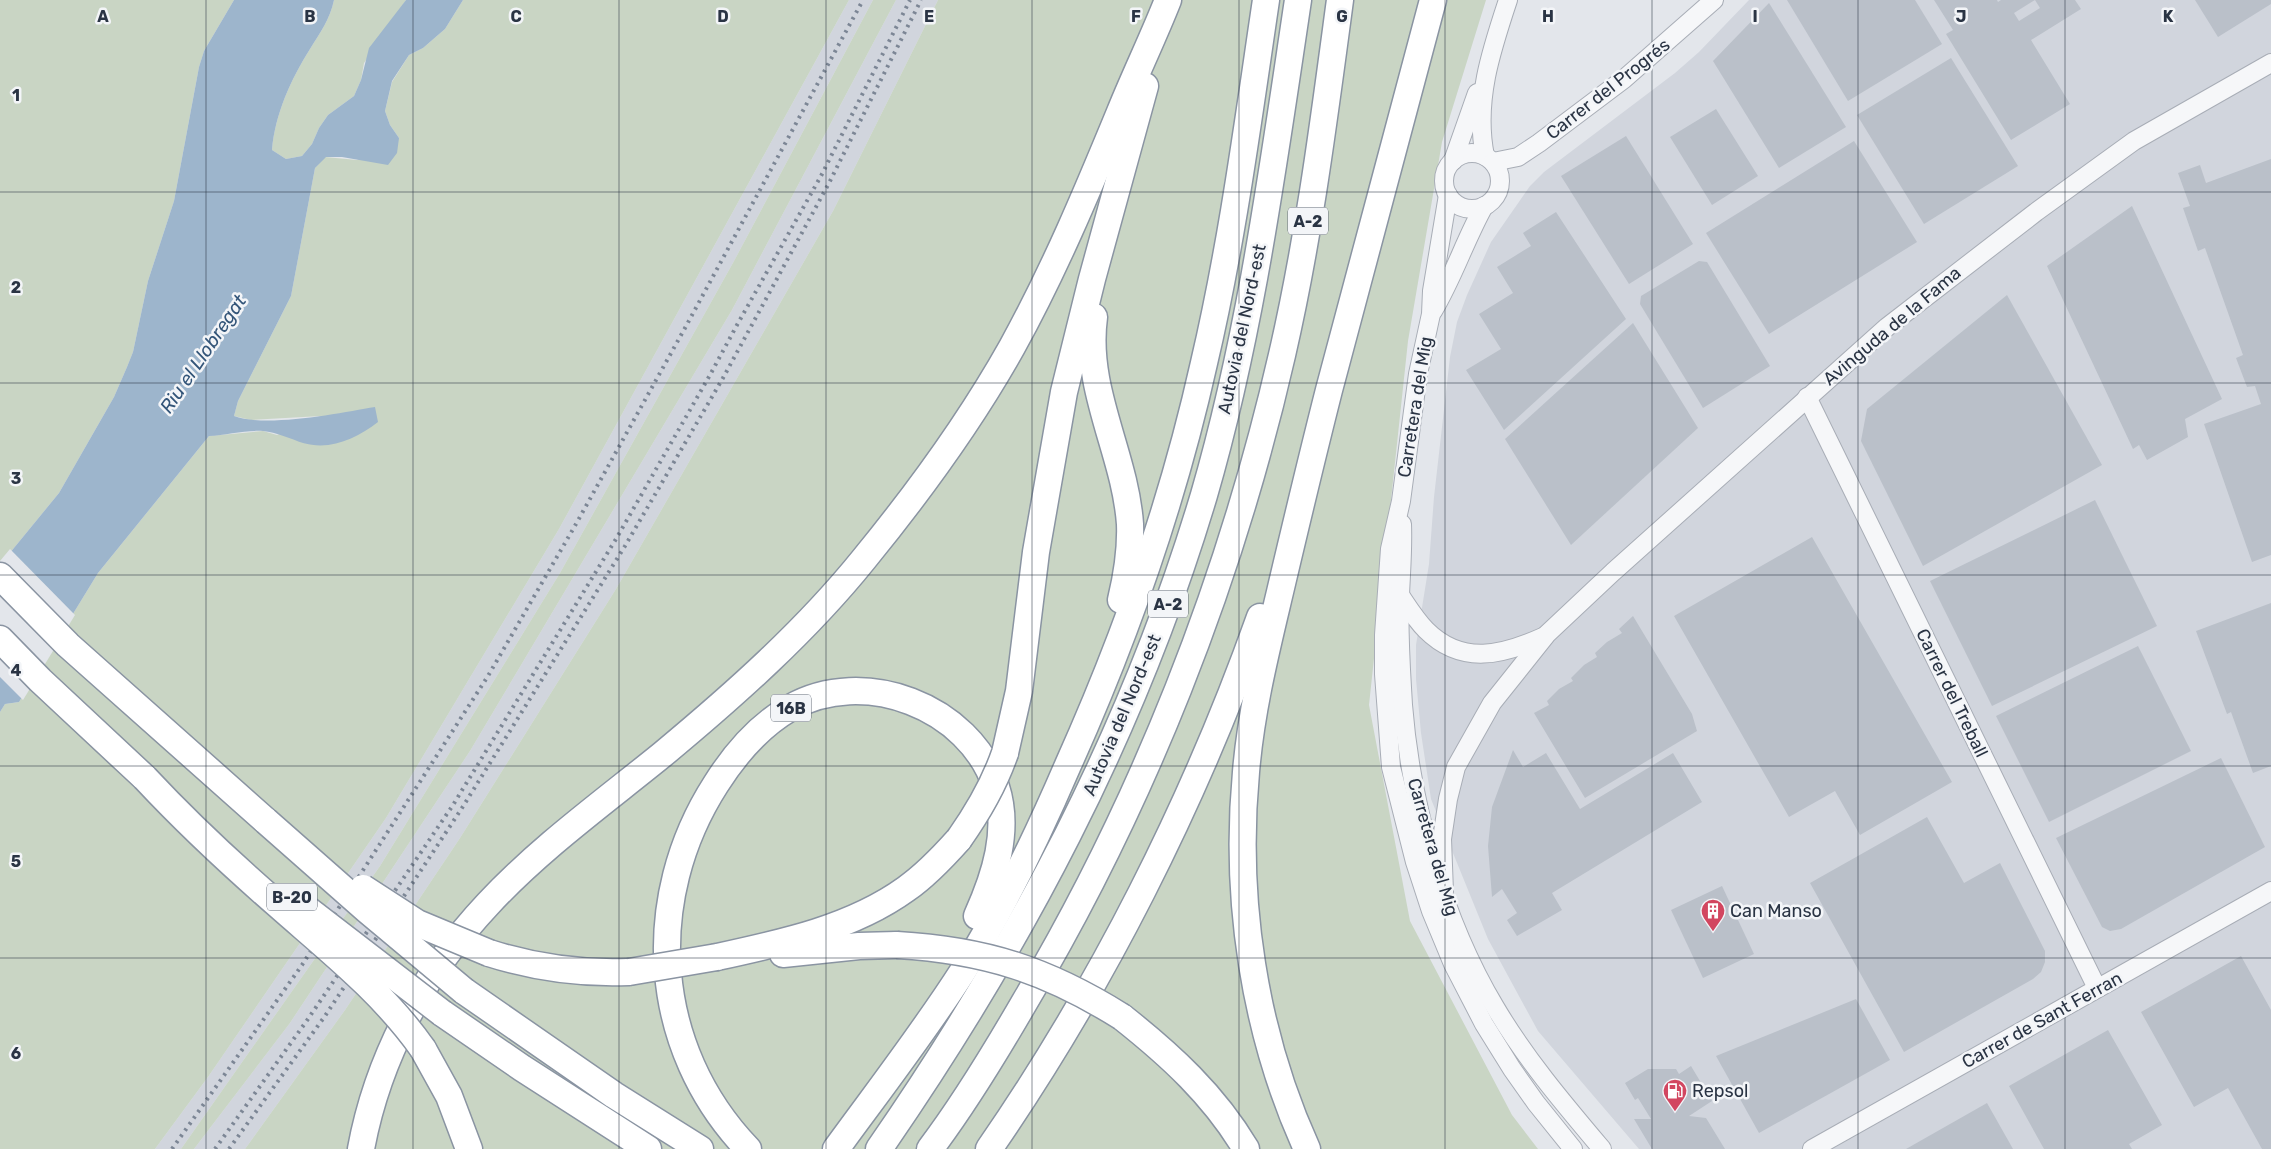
<svg xmlns="http://www.w3.org/2000/svg" width="2271" height="1149" font-family="Rubik,sans-serif">
	<rect width="100%" height="100%" fill="#e3e6eb"/>
	<!-- built -->
	<g fill="#d1d5dd">
		<polygon points="849,0 873,0 734,261 560,573 380,866 181,1149 155,1149 208,1077 386,818 559,529"/>
		<polygon points="896,0 938,0 833,211 616,589 460,838 345,1010 245,1149 194,1149 290,1023 470,751 732,310"/>
		<polygon points="1749,0 2271,0 2271,1149 1639,1149 1538,1031 1488,939 1431,799 1421,733 1416,679 1416,645 1429,564 1434,497 1450,357 1457,322 1467,295 1491,242 1530,186 1544,172 1675,73 1699,52"/>
	</g>
	<!-- green -->
	<g fill="#c9d5c4">
		<polygon points="0,0 234,0 204,51 199,67 174,201 148,281 133,352 127,367 114,397 59,493 0,565"/>
		<path d="M334,0H406L364,63L361,80L354,96L328,115L319,128L312,144L302,156L286,159L272,150C275,114 291,79 310,49C320,33 330,19 334,0Z"/>
		<polygon points="463,0 849,0 559,529 386,818 208,1077 155,1149 0,1149 0,712 5,704 19,702 98,573 209,436 263,431 277,435 321,416 251,420 234,416 238,401 291,296 315,168 325,157 357,160 399,138 390,125 385,111 392,82 409,55 423,48 445,29"/>
		<polygon points="873,0 896,0 732,310 470,751 290,1023 194,1149 181,1149 380,866 560,573 734,261"/>
		<polygon points="938,0 1486,0 1442,142 1408,341 1369,705 1410,921 1512,1115 1538,1149 245,1149 345,1010 460,838 616,589 833,211"/>
	</g>
	<!-- water -->
	<path fill="#9db5cc" d="M234,0H334C330,19 320,33 310,49C291,79 275,114 272,150L286,159L302,156L312,144L319,128L328,115L354,96L361,80L369,48L406,0H463L445,29L423,48L409,55L392,81L385,111L390,125L399,138L397,153L388,165L342,157H326L315,168L291,296L238,401L234,416C266,428 340,413 375,407L378,422C357,438 331,451 303,443C291,439 276,432 263,431C246,430 226,435 209,436L98,573L19,702L5,704L0,712V565L59,493L114,397L127,367L133,352L148,281L174,201L199,67L204,51Z"/>
	<!-- pier -->
	<polygon fill="#e3e6eb" points="10,549 75,615 23,700 0,677 0,561"/>
	<!-- building -->
	<g fill="#bac0c9">
		<polygon points="1787,0 1915,0 1942,44 1848,101"/>
		<polygon points="1934,0 1997,0 1998,2 2001,0 2035,0 2014,13 2019,21 2040,8 2035,0 2075,0 2081,9 2031,40 2070,104 2011,140 1946,34 1953,30"/>
		<polygon points="2195,0 2271,0 2271,4 2218,37"/>
		<polygon points="1769,3 1846,127 1779,168 1713,61"/>
		<polygon points="1951,58 2018,166 1924,224 1857,115"/>
		<polygon points="1716,109 1758,176 1712,205 1670,137"/>
		<polygon points="1626,136 1693,244 1629,284 1561,176"/>
		<polygon points="1854,141 1917,242 1769,334 1706,233"/>
		<polygon points="2271,159 2271,555 2252,562 2204,424 2261,404 2255,386 2247,387 2236,358 2243,355 2205,248 2198,251 2183,208 2190,206 2178,173 2200,165 2206,183"/>
		<polygon points="2132,206 2222,399 2185,419 2188,437 2147,460 2139,445 2133,449 2047,266"/>
		<polygon points="1556,212 1626,319 1504,430 1466,370 1501,349 1479,314 1513,293 1497,267 1531,246 1523,233"/>
		<polygon points="1699,261 1707,262 1770,366 1703,408 1640,304 1641,296"/>
		<polygon points="2007,295 2102,465 1923,566 1861,441 1867,409"/>
		<polygon points="1633,323 1698,428 1571,545 1505,439"/>
		<polygon points="2095,500 2157,626 1992,706 1930,581"/>
		<polygon points="1812,537 1952,782 1860,835 1835,791 1789,817 1674,616"/>
		<polygon points="2271,603 2271,766 2253,773 2231,712 2227,714 2196,631"/>
		<polygon points="1633,616 1692,714 1697,731 1585,798 1534,713 1549,705 1547,701 1559,689 1573,681 1571,678 1584,665 1597,657 1595,653 1607,642 1622,633 1619,629"/>
		<polygon points="2138,646 2191,751 2049,822 1996,716"/>
		<polygon points="1513,750 1523,767 1546,753 1580,809 1673,753 1702,802 1552,893 1562,910 1517,936 1507,920 1517,913 1502,889 1492,897 1488,846 1492,807"/>
		<polygon points="2221,758 2265,847 2121,929 2110,931 2102,927 2056,838"/>
		<polygon points="1927,817 1964,883 2000,863 2045,951 2045,962 2041,972 2033,979 1904,1052 1810,883"/>
		<polygon points="1722,886 1754,954 1703,978 1671,910"/>
		<polygon points="2241,956 2271,1010 2271,1149 2262,1149 2228,1088 2194,1107 2141,1012"/>
		<polygon points="1856,999 1890,1060 1759,1133 1716,1056"/>
		<polygon points="2108,1030 2162,1125 2129,1144 2132,1149 2044,1149 2009,1086"/>
		<polygon points="1691,1066 1712,1101 1689,1116 1706,1118 1725,1149 1652,1149 1634,1119 1651,1119 1638,1098 1635,1100 1625,1083 1648,1069 1676,1069 1679,1074"/>
		<polygon points="1987,1103 2013,1149 1906,1149"/>
	</g>
	<g fill="none" stroke-linecap="round" stroke-linejoin="round">
		<defs>
			<g id="minor">
				<circle cx="1472" cy="181" r="28"/>
				<path d="M1485,156C1474,102 1491,51 1508,0"/>
				<polyline points="1453,161 1477,93"/>
				<polyline points="1493,162 1518,157 1539,143 1624,79 1714,0"/>
				<polyline points="1448,195 1432,291 1431,314 1418,374 1401,501 1390,549 1384,635 1384,674 1391,767 1415,862 1431,911 1453,964 1484,1024 1512,1069 1536,1103 1573,1149"/>
				<path d="M1433,311C1453,278 1465,240 1484,206"/>
				<polyline points="1807,397 2097,988"/>
				<path d="M1402,524C1403,548 1401,571 1400,595C1398,632 1401,669 1403,705C1411,806 1443,920 1495,1007C1525,1058 1564,1104 1602,1149"/>
				<path d="M1400,595C1408,607 1416,620 1426,630C1462,666 1503,655 1545,636"/>
				<polyline points="1444,892 1442,839 1448,799 1456,767 1492,703 1547,634 1613,572 1887,327 2036,212 2134,141 2271,63"/>
				<polyline points="1812,1149 2271,891"/>
			</g>
			<g id="highway">
				<path d="M1094,317C1084,390 1125,453 1130,524C1131,550 1127,575 1121,600"/>
				<polyline points="0,576 68,645 266,821"/>
				<polyline points="0,639 40,680 145,778"/>
				<polyline points="1005,753 1019,691 1036,552 1064,392 1092,279 1145,86"/>
				<path d="M489,953C536,968 580,974 629,972"/>
				<polyline points="783,954 859,946 897,945"/>
				<path d="M717,957C782,943 852,928 906,889C926,875 943,857 959,839"/>
				<polyline points="464,991 614,1095 700,1149"/>
				<polyline points="442,1013 522,1068 648,1149"/>
				<path d="M1122,1017C1170,1055 1214,1095 1246,1149"/>
				<polyline points="423,1049 449,1096 469,1149"/>
				<path d="M361,1149C378,1057 424,972 488,904C540,848 604,802 663,754C734,695 806,631 864,559C918,493 970,422 1012,347C1054,271 1087,192 1120,112C1135,75 1153,38 1168,0"/>
				<path d="M748,1149C651,1048 642,899 716,784C735,754 759,726 790,708C863,666 970,706 996,787C1010,830 995,876 977,916"/>
				<path d="M836,1149C879,1090 924,1032 963,971C1004,906 1038,835 1068,765C1126,636 1173,502 1204,363C1232,244 1248,121 1266,0"/>
				<path d="M879,1149C1020,945 1133,733 1204,495C1251,333 1273,166 1298,0"/>
				<path d="M930,1149C965,1103 995,1053 1024,1003C1143,803 1230,582 1282,355C1309,238 1324,119 1340,0"/>
				<path d="M989,1149C1101,987 1194,803 1260,617"/>
				<path d="M1307,1149C1254,1033 1234,899 1246,772C1251,711 1266,651 1280,592C1296,524 1312,457 1329,390C1364,260 1398,130 1433,0"/>
			</g>
		</defs>
		<!-- minor casing -->
		<use href="#minor" stroke="#a8adb6" stroke-width="20"/>
		<!-- highway casing -->
		<use href="#highway" stroke="#8a94a2" stroke-width="29"/>
		<!-- minor -->
		<use href="#minor" stroke="#f6f7f9" stroke-width="18"/>
		<!-- highway -->
		<use href="#highway" stroke="#fff" stroke-width="26"/>
		<!-- rail -->
		<g stroke="#7c8695" stroke-width="4" stroke-dasharray="2.5 5" stroke-linecap="butt">
			<polyline points="172,1149 302,965 488,676 576,524 685,328 863,0"/>
			<polyline points="215,1149 308,1019 453,805 616,539 710,375 737,325 821,176 910,0"/>
			<polyline points="229,1149 325,1016 462,808 625,546 723,378 829,183 921,0"/>
		</g>
		<defs>
			<g id="highway-bridge">
				<path d="M145,778C187,823 231,864 277,904C329,950 383,992 423,1049"/>
				<polyline points="266,821 367,910 464,991"/>
				<path d="M959,839C978,812 994,785 1005,753"/>
				<polyline points="363,888 417,923 489,953"/>
				<polyline points="307,909 442,1013"/>
				<path d="M897,945C985,950 1047,970 1122,1017"/>
				<polyline points="629,972 717,957"/>
			</g>
		</defs>
		<!-- highway-bridge casing -->
		<use href="#highway-bridge" stroke="#8a94a2" stroke-width="29" stroke-linecap="butt"/>
		<!-- highway-bridge -->
		<use href="#highway-bridge" stroke="#fff" stroke-width="26"/>
	</g>
	<!-- grid -->
	<path fill="none" stroke="#2a3444" stroke-width="1" stroke-opacity="0.55" d="M206,0V1149M413,0V1149M619,0V1149M826,0V1149M1032,0V1149M1239,0V1149M1445,0V1149M1652,0V1149M1858,0V1149M2065,0V1149M0,192H2271M0,383H2271M0,575H2271M0,766H2271M0,958H2271"/>
	<!-- icons -->
	<defs>
		<symbol id="building-pin" viewBox="-11 -11 22 30"><path d="M0 17L-7.5 6A9.5 9.5 0 1 1 7.5 6Z" fill="#d24660" stroke="#f3f5f8"/><path d="M-4-6H4V6H1V3H-1V6H-4ZM-2.5-4.3h1.7v1.8h-1.7ZM.8-4.3h1.7v1.8H.8ZM-2.5-1h1.7V.8h-1.7ZM.8-1h1.7V.8H.8Z" fill="#fff"/></symbol>
		<symbol id="fuel-pin" viewBox="-11 -11 22 30"><path d="M0 17L-7.5 6A9.5 9.5 0 1 1 7.5 6Z" fill="#d24660" stroke="#f3f5f8"/><path d="M-5.5-6h7V0h2V4h1.3V-2.5L3-4.5l.8-.8L6-3V5H2.5V1h-1V6h-7ZM-4.2-4.7v3.2H.2V-4.7Z" fill="#fff"/></symbol>
	</defs>
	<g fill-rule="evenodd">
		<use href="#building-pin" x="1699" y="897" width="28" height="38"/>
		<use href="#fuel-pin" x="1661" y="1077" width="28" height="38"/>
	</g>
	<g text-anchor="middle" dominant-baseline="central" stroke-width="5" stroke-linejoin="round" paint-order="stroke">
		<!-- shield labels -->
		<g fill="#f3f5f8" stroke="#666e7a" stroke-width="1">
			<rect x="1288" y="207.5" width="40" height="27" rx="4"/>
			<rect x="1148" y="590.5" width="40" height="27" rx="4"/>
			<rect x="771" y="694.5" width="40" height="27" rx="4"/>
			<rect x="267" y="883.5" width="50" height="27" rx="4"/>
		</g>
		<g font-size="16" font-weight="bold" fill="#2a3444">
			<text x="1308" y="221">A-2</text>
			<text x="1168" y="604">A-2</text>
			<text x="791" y="708">16B</text>
			<text x="292" y="897">B-20</text>
		</g>
		<!-- street labels -->
		<g font-size="18" fill="#2a3444" stroke="#f3f5f8">
			<text transform="translate(1608 89) rotate(-38)">Carrer del Progrés</text>
			<text transform="translate(1892 326) rotate(-40)">Avinguda de la Fama</text>
			<text transform="translate(1242 329) rotate(-78)">Autovia del Nord-est</text>
			<text transform="translate(1415 407) rotate(-81)">Carretera del Mig</text>
			<text transform="translate(1952 693) rotate(64)">Carrer del Treball</text>
			<text transform="translate(1122 715) rotate(-67)">Autovia del Nord-est</text>
			<text transform="translate(1433 847) rotate(74)">Carretera del Mig</text>
			<text transform="translate(2042 1020) rotate(-29)">Carrer de Sant Ferran</text>
		</g>
		<!-- poi labels -->
		<g font-size="18" fill="#2a3444" stroke="#f3f5f8" text-anchor="start">
			<text x="1730" y="911">Can Manso</text>
			<text x="1692" y="1091">Repsol</text>
		</g>
		<!-- water labels -->
		<g font-size="19" font-style="italic" fill="#335579" stroke="#f3f5f8">
			<text transform="translate(203 354) rotate(-56)">Riu el Llobregat</text>
		</g>
	</g>
	<g font-size="16" text-anchor="middle" font-weight="bold" fill="#2a3444" stroke="#f3f5f8" stroke-width="5" stroke-linejoin="round" paint-order="stroke">
		<text x="103" y="22">A</text>
		<text x="310" y="22">B</text>
		<text x="516" y="22">C</text>
		<text x="723" y="22">D</text>
		<text x="929" y="22">E</text>
		<text x="1136" y="22">F</text>
		<text x="1342" y="22">G</text>
		<text x="1548" y="22">H</text>
		<text x="1755" y="22">I</text>
		<text x="1961" y="22">J</text>
		<text x="2168" y="22">K</text>
		<text x="16" y="101">1</text>
		<text x="16" y="293">2</text>
		<text x="16" y="484">3</text>
		<text x="16" y="676">4</text>
		<text x="16" y="867">5</text>
		<text x="16" y="1059">6</text>
	</g>
</svg>
